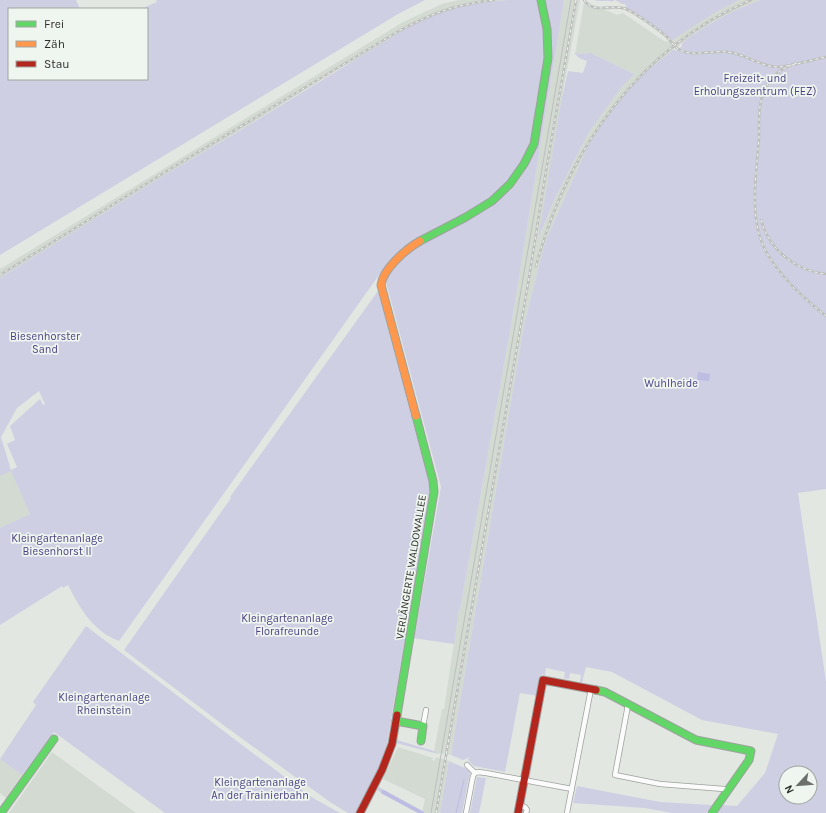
<svg xmlns="http://www.w3.org/2000/svg" width="826" height="813" font-family="Karla,sans-serif">
	<rect width="100%" height="100%" fill="#e2e7e2"/>
	<!-- built -->
	<g fill="#d2dad2" fill-rule="evenodd">
		<polygon points="459,0 508,0 479,3 457,6 340,68 241,130 163,176 0,278 0,269 403,22 442,4"/>
		<path d="M564,0H580L561,102L539,237L556,196L589,132L620,89L634,74L591,53L575,54L584,3L582,0H585L589,4L594,7L601,8L617,6L629,9L666,34L671,40L687,29L714,13L739,0H761L745,6L714,21L695,33L677,47L681,50L679,51L675,48L640,77L614,106L588,146L545,242L524,325L451,755L440,753L438,754L434,751L442,709H444L459,609H460L511,326ZM620,8L632,13L662,34L670,42L664,41L623,13L617,15L605,10Z"/>
		<polygon points="11,470 30,514 0,528 0,476"/>
		<polygon points="398,747 433,758 432,760 434,761 437,757 449,761 440,813 422,813 425,799 383,779"/>
		<polygon points="52,752 93,782 136,813 9,813"/>
		<polygon points="0,759 22,775 6,798 0,793"/>
	</g>
	<!-- green -->
	<g fill="#cecfe3" fill-rule="evenodd">
		<polygon points="0,0 76,0 80,9 9,9 9,79 147,79 147,9 141,9 157,2 156,0 425,0 398,14 0,255"/>
		<path d="M508,0H539L543,18L546,50L535,108C537,117 534,127 532,135C526,164 503,192 478,207C462,216 442,223 427,234C411,246 396,261 381,275H379L119,641C92,630 81,610 68,585L63,588L62,586L0,625V528L30,514L11,471L0,476V278L163,176L241,130L420,20L457,6L479,3ZM39,391L45,404L43,405L40,399L10,426L15,440L7,444L17,467L11,470L1,437L17,408Z"/>
		<polygon points="544,0 564,0 511,326 460,609 459,609 454,644 413,638 416,629 441,487 386,282 387,277 410,251 463,223 487,209 500,199 514,187 527,167 537,144 547,89"/>
		<polygon points="595,0 739,0 714,13 672,40 633,12 625,8 626,5 624,4 622,4 615,0 611,2 610,1 597,1"/>
		<path d="M761,0H826V489L798,493L826,682V813H714L720,805L737,806L765,773L778,734L702,720L612,672L586,667L582,682H580L581,675L570,673L569,679L564,678L565,672L546,668L545,675L542,674L538,696L520,693L505,772L474,766L468,760L470,757L463,760L451,755L524,325L545,242L588,146L614,106L640,77L674,49L676,51L682,46V43C706,24 733,10 761,0ZM786,773H810V797H786Z"/>
		<polygon points="591,53 634,74 620,89 589,132 556,196 538,239 561,102 568,71 583,73 587,61 579,58 575,54"/>
		<polygon points="378,291 431,490 385,755 357,813 348,813 330,802 226,727 124,650 231,498 230,497"/>
		<polygon points="86,626 242,745 313,798 340,813 165,813 54,732 22,775 0,759 36,705 33,702"/>
		<polygon points="397,740 434,751 438,754 396,743"/>
		<polygon points="449,761 467,769 470,772 462,813 440,813"/>
		<polygon points="477,777 486,778 479,813 470,813"/>
		<polygon points="577,786 660,802 712,805 706,813 672,813 645,808 573,803"/>
		<polygon points="379,787 423,812 422,813 419,813 377,790"/>
	</g>
	<!-- water -->
	<polygon fill="#bdbce2" points="698,372 710,374 709,381 697,380"/>
	<g fill="none" stroke-linecap="round" stroke-linejoin="round">
		<!-- stream -->
		<polyline stroke="#bdbce2" stroke-width="1" points="456,813 464,780"/>
		<!-- canal -->
		<polyline stroke="#bdbce2" stroke-width="4" points="383,792 422,813"/>
		<defs>
			<g id="street">
				<polyline points="628,705 615,775 660,784 724,789 727,791"/>
				<polyline points="423,726 426,710"/>
				<polyline points="475,773 478,772 486,773 572,789"/>
				<polyline points="519,806 525,807 527,810 526,813"/>
				<polyline points="466,813 473,776 475,773 467,765"/>
				<polyline points="567,813 591,689"/>
			</g>
			<g id="fast">
				<polyline points="420,241 466,217 492,201 510,184 524,164 534,144 548,58 547,29 541,0"/>
				<polyline points="596,690 605,692 696,740 751,751 749,760 712,813"/>
				<polyline points="397,715 434,492 433,481 416,416"/>
				<polyline points="396,721 423,726 421,741"/>
				<polyline points="1,813 54,739"/>
			</g>
			<path id="slow" d="M416,416L381,285C383,269 406,249 420,241"/>
			<g id="jam">
				<polyline points="360,813 382,770 392,744 397,715"/>
				<polyline points="518,813 543,680 596,690"/>
			</g>
		</defs>
		<!-- street casing -->
		<use href="#street" stroke="#9ea19e" stroke-width="6"/>
		<!-- fast casing -->
		<use href="#fast" stroke="#9ea19e" stroke-width="9"/>
		<!-- slow casing -->
		<use href="#slow" stroke="#9ea19e" stroke-width="9"/>
		<!-- jam casing -->
		<use href="#jam" stroke="#9ea19e" stroke-width="9"/>
		<!-- street -->
		<use href="#street" stroke="#fbfbfb" stroke-width="4.5"/>
		<!-- fast -->
		<use href="#fast" stroke="#63d668" stroke-width="7"/>
		<!-- slow -->
		<use href="#slow" stroke="#ff974d" stroke-width="7"/>
		<!-- jam -->
		<use href="#jam" stroke="#b3261e" stroke-width="7"/>
		<!-- tram -->
		<polyline stroke="#bdbfbd" stroke-width="1" points="431,813 571,0"/>
		<defs>
			<g id="rail">
				<path d="M584,0C595,15 611,3 626,9C637,14 658,29 667,37C671,41 674,47 680,50C692,57 714,50 728,52C745,54 761,67 778,67C794,66 811,60 826,57"/>
				<path d="M797,63C783,67 771,76 765,89C758,103 759,122 759,137C757,164 753,192 756,219C757,227 759,235 762,243C774,272 802,297 826,316"/>
				<path d="M761,220C769,250 796,271 826,274"/>
				<path d="M536,266C567,151 638,48 751,0"/>
				<path d="M0,275L162,174L397,32C430,14 456,4 494,0"/>
				<polyline points="436,813 529,278 546,171 576,0"/>
			</g>
		</defs>
		<!-- rail casing -->
		<use href="#rail" stroke="#bdbfbd" stroke-width="2.5"/>
		<!-- rail -->
		<use href="#rail" stroke="#eff5ef" stroke-width="1" stroke-dasharray="3" stroke-linecap="butt"/>
	</g>
	<g text-anchor="middle" dominant-baseline="central" stroke-width="3.5" stroke-linejoin="round" paint-order="stroke">
		<!-- park labels -->
		<g font-size="11" fill="#493f84" stroke="#eff5ef">
			<text x="755" y="78">Freizeit- und<tspan x="755" dy="13">Erholungszentrum (FEZ)</tspan></text>
			<text x="45" y="336">Biesenhorster<tspan x="45" dy="13">Sand</tspan></text>
			<text x="671" y="383">Wuhlheide</text>
			<text x="57" y="538">Kleingartenanlage<tspan x="57" dy="13">Biesenhorst II</tspan></text>
			<text x="287" y="618">Kleingartenanlage<tspan x="287" dy="13">Florafreunde</tspan></text>
			<text x="104" y="697">Kleingartenanlage<tspan x="104" dy="13">Rheinstein</tspan></text>
			<text x="260" y="782">Kleingartenanlage<tspan x="260" dy="13">An der Trainierbahn</tspan></text>
		</g>
		<!-- street labels -->
		<g font-size="11" fill="#2d2f2d" stroke="#eff5ef">
			<text transform="translate(411 567) rotate(-81)">VERLÄNGERTE WALDOWALLEE</text>
		</g>
	</g>
	<!-- legend -->
	<rect x="8" y="8" width="140" height="72" fill="#eff5ef" stroke="#a1a6a1"/>
	<rect x="16" y="21" width="20" height="6" fill="#63d668" stroke="#a1a6a1"/>
	<text x="44" y="28" font-size="12" fill="#2d2f2d">Frei</text>
	<rect x="16" y="41" width="20" height="6" fill="#ff974d" stroke="#a1a6a1"/>
	<text x="44" y="48" font-size="12" fill="#2d2f2d">Zäh</text>
	<rect x="16" y="61" width="20" height="6" fill="#b3261e" stroke="#a1a6a1"/>
	<text x="44" y="68" font-size="12" fill="#2d2f2d">Stau</text>
	<!-- north arrow -->
	<g transform="translate(798 785) rotate(244)"><circle r="19" fill="#eff5ef" stroke="#a1a6a1"/>
	<path d="M0-3L7 15L0 10L-7 15Z" fill="#6c6f6c"/>
	<text y="-6" font-size="11" font-weight="bold" text-anchor="middle" fill="#2d2f2d">N</text>
	</g>
</svg>
